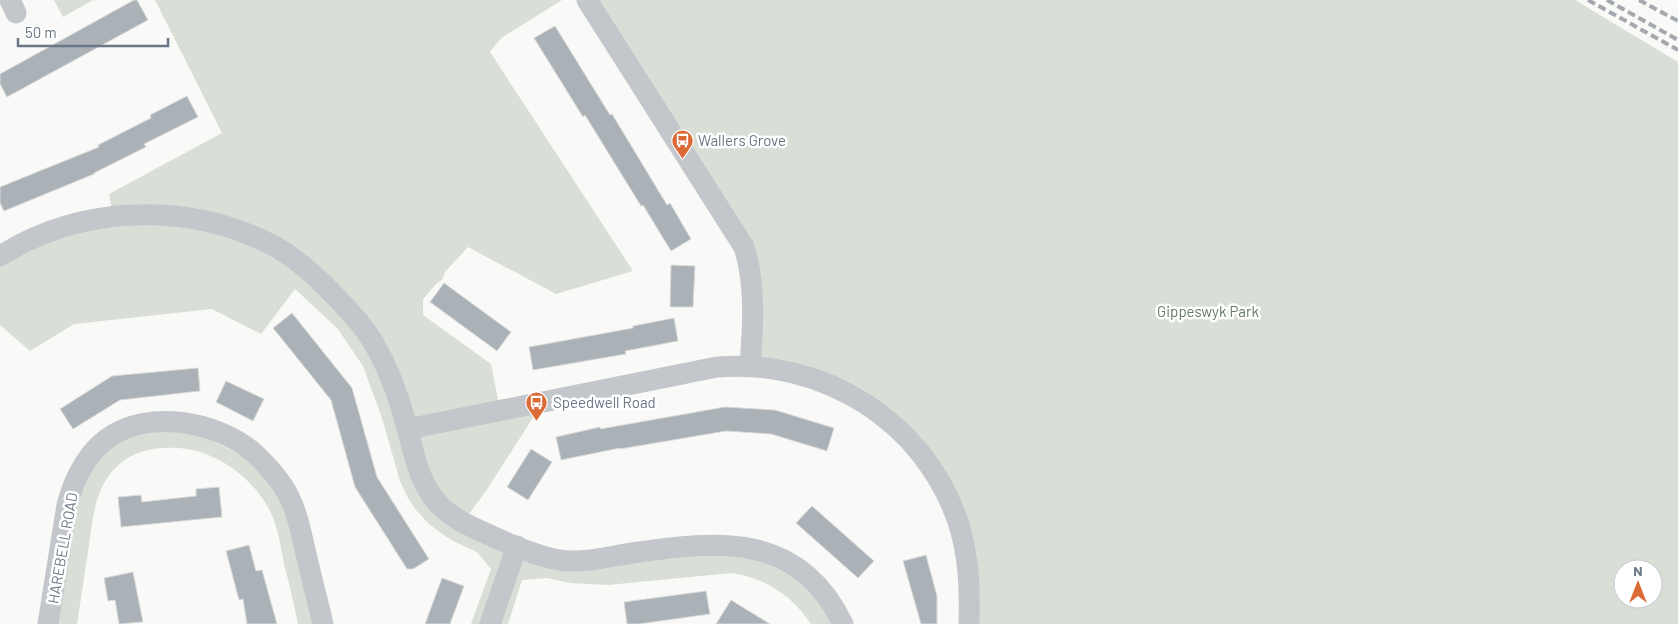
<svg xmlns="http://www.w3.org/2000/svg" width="1678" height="624" font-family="Barlow,sans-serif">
	<rect width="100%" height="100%" fill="#f9f9f7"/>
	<!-- green -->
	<g fill="#d9ded6" fill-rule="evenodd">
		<polygon points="54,0 93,0 63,17"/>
		<path d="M155,0H562L501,38L490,52L633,271L556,294L468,247L445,272L442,280L437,283L423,299V315L491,364L500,410L536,413L486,491L463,522L545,556L647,551L783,558L843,624H811C793,596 765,578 732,573L608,585L571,583L547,578L522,580L508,624H471L491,569L477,552L451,540L441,533L429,524L416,510L408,498L400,481L382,418L363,366L337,328L295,289L261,334L212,309L74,324L30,351L0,325V256L113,215L109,194L222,133Z"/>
		<path d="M587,0H1575L1678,62V624H969L958,523L880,414L750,366V272ZM1623,569H1653V599H1623Z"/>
		<path d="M178,422L271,471L323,624H298C294,605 290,587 285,568C281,550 279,531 271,513C252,474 208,444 164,448C137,449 118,460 104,483C94,501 92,524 89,545C85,571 81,598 77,624H48L64,520L100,445Z"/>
	</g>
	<!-- building -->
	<g fill="#aab1b7" stroke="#dbdbd9">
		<polygon points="134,0 137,0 148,20 7,97 0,84 0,74"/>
		<polygon points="555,26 610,115 612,114 667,205 670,203 691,239 671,251 643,205 641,206 585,115 583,117 534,38"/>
		<polygon points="187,96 198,117 144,144 146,147 94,173 94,174 4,211 0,203 0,187 99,147 98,145 151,118 150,115"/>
		<polygon points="671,265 695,266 693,307 670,307"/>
		<polygon points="444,283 511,332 497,351 430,302"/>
		<polygon points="292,313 352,388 377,477 429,559 413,569 407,569 355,487 331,400 273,328"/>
		<polygon points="674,318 678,341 625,351 626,354 533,370 529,347 633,328 633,326"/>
		<polygon points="198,368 200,391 120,400 73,429 60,409 112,376"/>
		<polygon points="226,381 264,399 253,421 216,402"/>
		<polygon points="725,407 775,410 834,428 827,451 771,434 726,431 620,449 620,448 561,460 556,437 600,427 600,429"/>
		<polygon points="531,449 552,462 528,500 507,487"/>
		<polygon points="219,487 222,517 121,527 118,497 141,495 142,502 196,496 196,489"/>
		<polygon points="812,506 874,561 858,578 796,523"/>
		<polygon points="249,545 256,571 262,570 277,624 247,624 243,599 239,600 226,551"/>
		<polygon points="926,555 937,596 937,624 921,624 903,561"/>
		<polygon points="133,572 143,622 119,624 115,600 108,601 104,578"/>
		<polygon points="442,578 464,586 450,624 425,624"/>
		<polygon points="706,591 710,614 639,624 627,624 624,602"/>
		<polygon points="731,600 770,624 716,624"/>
	</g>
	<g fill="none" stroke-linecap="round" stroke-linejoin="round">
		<!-- minor -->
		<g stroke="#c3c6ca" stroke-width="21">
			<polyline points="10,0 16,13"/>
			<path d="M587,0L744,247C756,284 753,327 750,366"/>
			<path d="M0,256C79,206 184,201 268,243C293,255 315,275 334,295C350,311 367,329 377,349C391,374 400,401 407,428C419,472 423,504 470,526C496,538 541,560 569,561C590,562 612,556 632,553C718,540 799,532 843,624"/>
			<path d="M408,429L717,367C823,358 924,421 958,522C969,556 970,589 969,624"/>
			<path d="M48,624L67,505C74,479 86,454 108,438C149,409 216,421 253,452C264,462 275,474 283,486C297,507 301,533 307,558C312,580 318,602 323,624"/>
			<polyline points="490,624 517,546"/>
		</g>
		<!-- rail -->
		<g stroke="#a4a9af" stroke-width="4" stroke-dasharray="8 4" stroke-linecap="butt">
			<polyline points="1588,0 1678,50"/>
			<polyline points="1607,0 1678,40"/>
			<polyline points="1639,0 1678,21"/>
		</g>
	</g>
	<!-- icons -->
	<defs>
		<symbol id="bus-pin" viewBox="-11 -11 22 30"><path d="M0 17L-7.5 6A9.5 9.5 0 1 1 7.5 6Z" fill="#da6a36" stroke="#fff"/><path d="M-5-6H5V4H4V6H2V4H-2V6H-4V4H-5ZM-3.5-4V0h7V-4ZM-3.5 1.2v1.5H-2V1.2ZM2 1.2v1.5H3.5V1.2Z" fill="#fff"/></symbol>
	</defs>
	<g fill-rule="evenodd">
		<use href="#bus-pin" x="670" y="128" width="25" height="34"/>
		<use href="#bus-pin" x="524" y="390" width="25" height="34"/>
	</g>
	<g text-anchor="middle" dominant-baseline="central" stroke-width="5" stroke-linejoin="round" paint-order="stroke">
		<!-- poi labels -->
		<g font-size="15" fill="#6a7786" stroke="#fff" text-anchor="start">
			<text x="698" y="140">Wallers Grove</text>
			<text x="553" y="402">Speedwell Road</text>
		</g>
		<!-- park labels -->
		<g font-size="15" fill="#667964" stroke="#fff">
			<text x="1208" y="311">Gippeswyk Park</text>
		</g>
		<!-- street labels -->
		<g font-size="15" fill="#6a7786" stroke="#fff">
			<text transform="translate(62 548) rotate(-80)">HAREBELL ROAD</text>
		</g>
	</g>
	<!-- north arrow -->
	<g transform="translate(1638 584)"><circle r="24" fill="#ffffff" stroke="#c3c9cf"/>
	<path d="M0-4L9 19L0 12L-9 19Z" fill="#da6a36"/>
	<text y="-8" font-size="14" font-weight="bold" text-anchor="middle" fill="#6a7786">N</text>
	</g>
	<!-- scale -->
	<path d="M18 38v8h150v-8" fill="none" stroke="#6a7786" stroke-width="2.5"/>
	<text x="25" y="38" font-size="15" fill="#6a7786" stroke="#ffffff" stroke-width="4" paint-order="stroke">50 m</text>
</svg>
